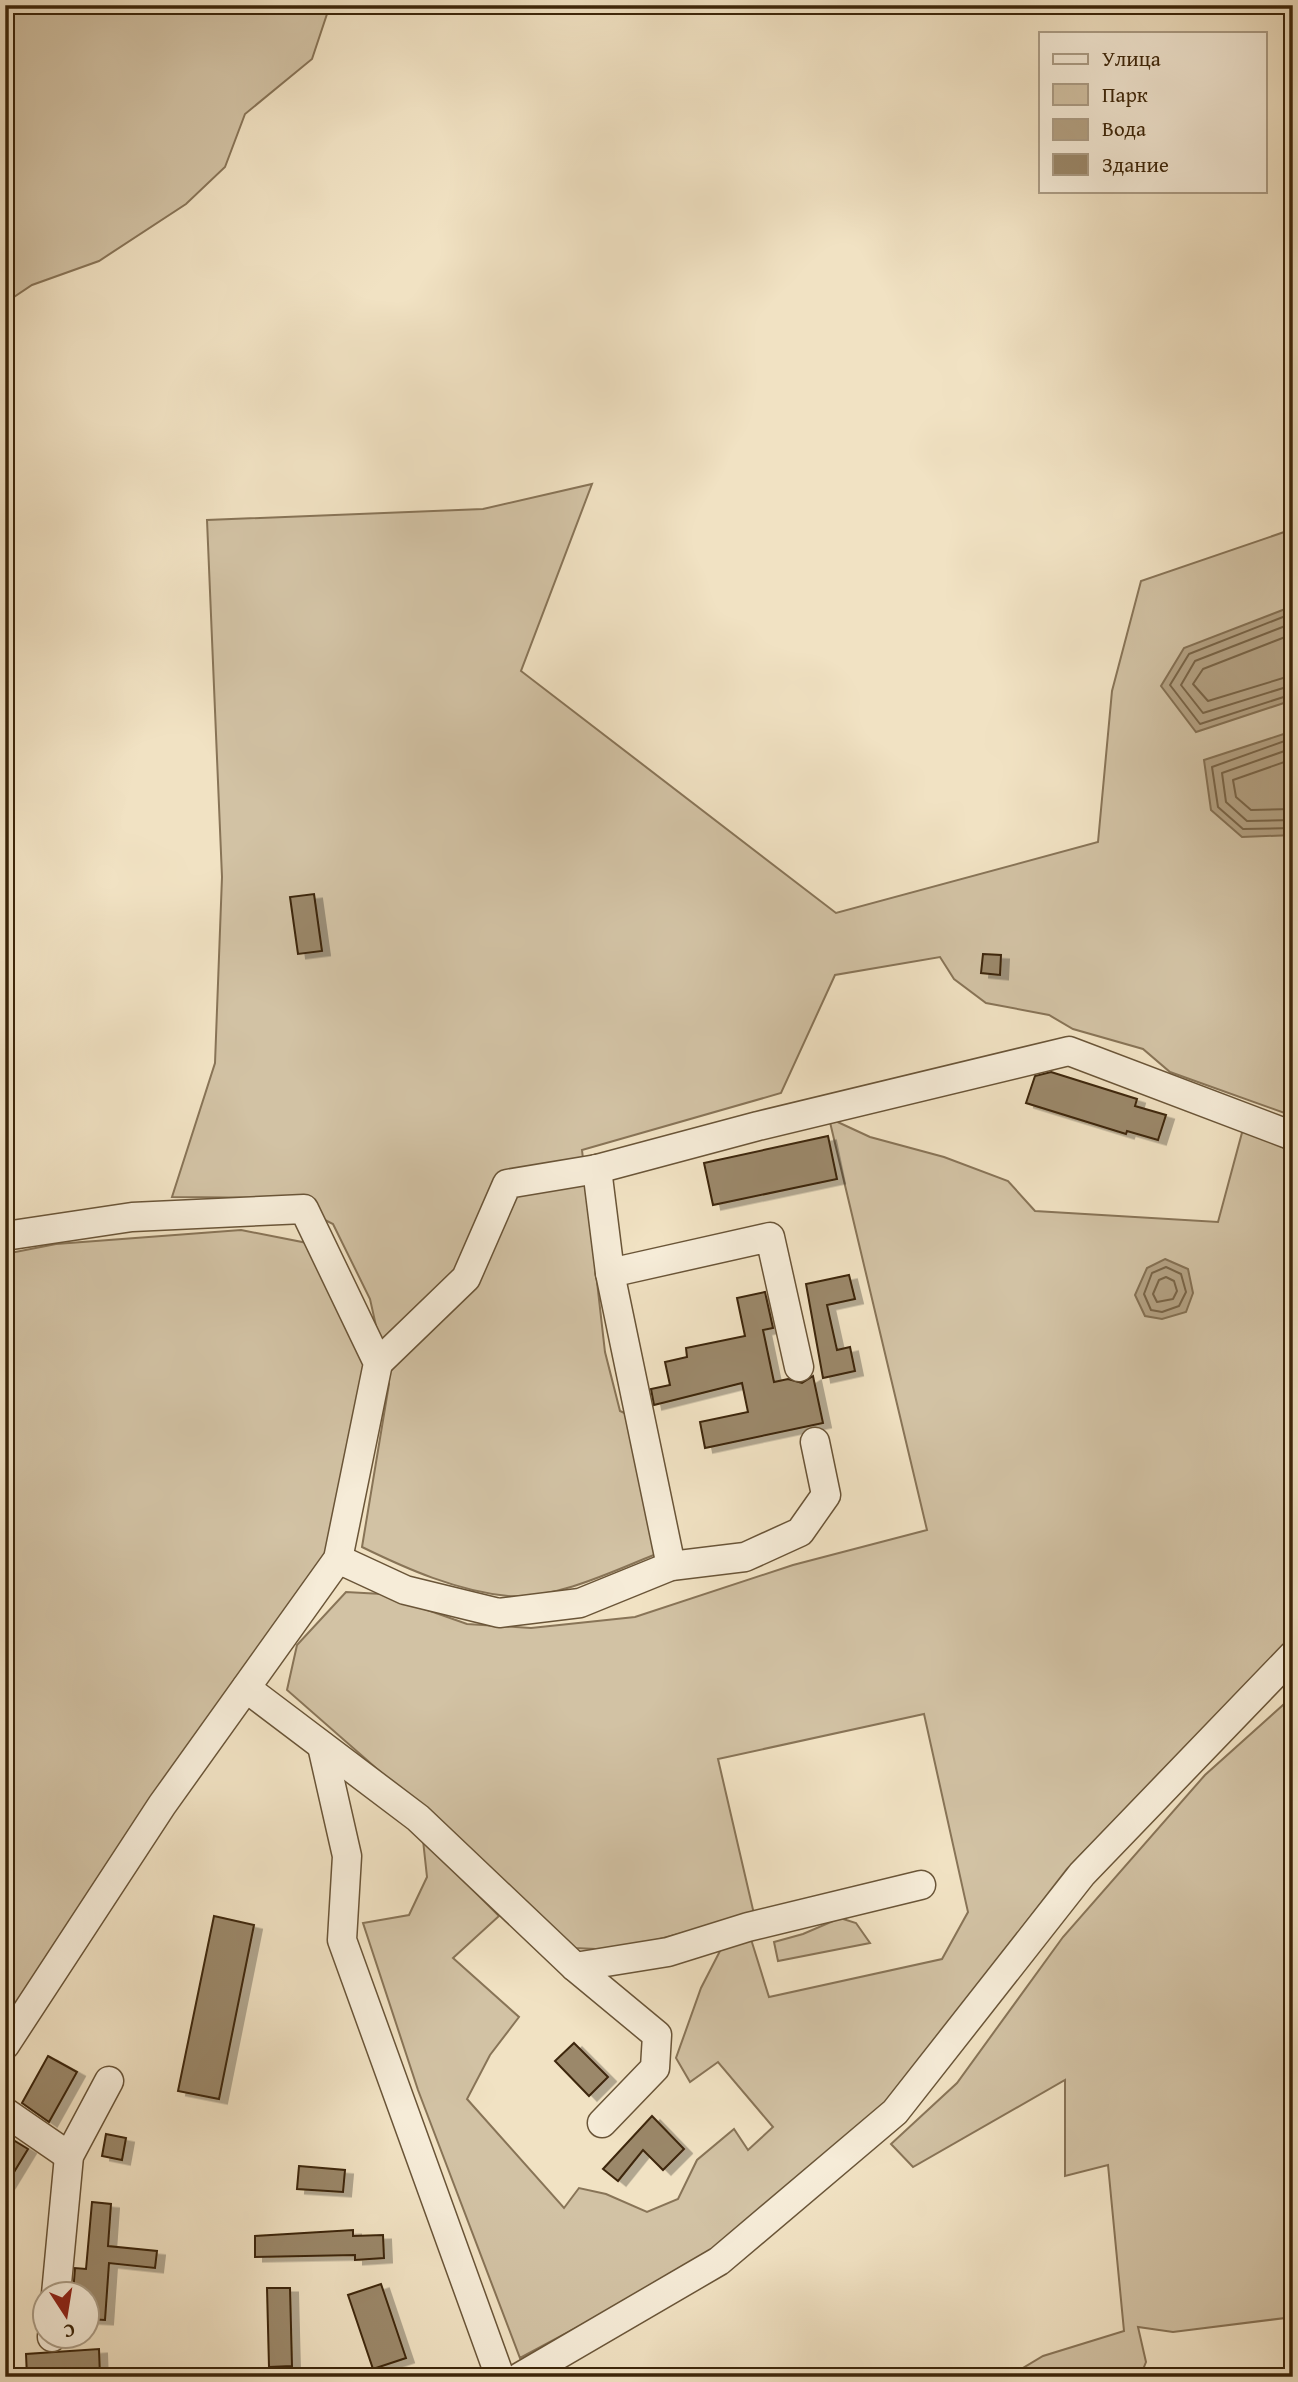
<svg xmlns="http://www.w3.org/2000/svg" width="1298" height="2382" font-family="'Gentium Book Plus',serif">
	<defs>
		<filter id="shadow"><feDropShadow dx="8" dy="4.5" stdDeviation="0" flood-color="#0004"/></filter>
	</defs>
	<rect width="100%" height="100%" fill="#f1e2c3"/>
	<filter id="stains"><feTurbulence type="fractalNoise" baseFrequency=".00286" numOctaves="4"/><feColorMatrix values="0 0 0 0 .2 0 0 0 0 .09 0 0 0 0 .02 0 0 0 .5 -.17"/></filter>
	<radialGradient id="worn" r=".72"><stop offset=".6" stop-color="#630" stop-opacity="0"/><stop offset="1" stop-color="#630" stop-opacity=".3"/></radialGradient>
	<!-- green -->
	<g fill="#d2c2a4" stroke="#887457" stroke-width="2">
		<polygon points="5,5 330,5 312,59 245,114 225,167 186,204 99,261 32,285 5,303"/>
		<path d="M592,484L521,671L836,913L1098,842L1112,691L1141,581L1293,529V1116L1170,1072L1143,1049L1073,1029L1049,1015L986,1003L954,979L940,957L835,975L781,1093L582,1150L605,1352L620,1411L631,1416L656,1554C614,1571 554,1600 508,1596C457,1591 407,1569 362,1547L389,1384L370,1299L333,1224L282,1198L172,1197L215,1063L222,877L207,520L483,509Z"/>
		<polygon points="829,1118 870,1137 944,1157 1008,1181 1035,1211 1218,1222 1243,1129 1293,1152 1293,1637 1067,1869 923,2056 866,2136 688,2268 520,2358 418,2090 363,1923 409,1915 427,1877 423,1840 499,1916 453,1958 519,2017 490,2055 467,2099 564,2208 579,2188 606,2194 647,2212 678,2199 697,2160 734,2129 748,2150 773,2127 718,2062 690,2082 676,2058 701,1988 721,1949 750,1936 769,1997 942,1959 968,1912 924,1714 718,1759 754,1914 618,1950 574,1948 473,1853 287,1690 297,1645 346,1592 382,1594 467,1624 531,1628 635,1617 793,1565 927,1530"/>
		<polygon points="241,1230 312,1244 369,1365 330,1555 5,2023 5,1254 56,1244"/>
		<polygon points="1293,1696 1293,2317 1173,2332 1138,2327 1146,2362 1140,2377 1008,2377 1043,2356 1124,2331 1108,2165 1065,2176 1065,2080 913,2167 891,2144 957,2083 1063,1937 1205,1775"/>
		<polygon points="840,1918 856,1923 870,1943 778,1961 774,1942 803,1934"/>
	</g>
	<!-- water -->
	<g fill="#b4a284" stroke="#847053" stroke-width="2">
		<polygon points="1293,606 1293,700 1196,732 1161,686 1184,648"/>
		<polygon points="1293,731 1293,835 1242,837 1211,810 1204,760"/>
		<polygon points="1165,1259 1188,1269 1193,1293 1186,1312 1162,1319 1145,1316 1135,1295 1147,1268"/>
	</g>
	<g fill="none" stroke-linecap="round" stroke-linejoin="round">
		<!-- shore -->
		<g stroke="#786447" stroke-width="2">
			<polyline points="1293,613 1189,654 1170,685 1200,724 1293,694"/>
			<polyline points="1293,623 1195,661 1181,685 1203,713 1293,685"/>
			<polyline points="1293,634 1203,669 1193,684 1208,701 1293,675"/>
			<polyline points="1293,738 1212,767 1218,807 1243,829 1293,828"/>
			<polyline points="1293,748 1222,773 1226,802 1247,821 1293,820"/>
			<polyline points="1293,759 1233,780 1236,797 1251,810 1293,809"/>
			<polygon points="1166,1267 1181,1274 1186,1292 1179,1306 1162,1312 1151,1310 1144,1294 1152,1273"/>
			<polygon points="1166,1277 1174,1281 1177,1291 1173,1299 1157,1302 1153,1294 1159,1280"/>
		</g>
	</g>
	<!-- building -->
	<g fill="#9b886a" stroke="#3d260a" stroke-width="2" filter="url(#shadow)">
		<polygon points="314,894 322,951 298,954 290,897"/>
		<polygon points="983,954 1001,955 1000,975 981,973"/>
		<polygon points="1051,1072 1137,1099 1135,1106 1166,1115 1158,1140 1127,1131 1126,1134 1026,1103 1035,1076"/>
		<polygon points="828,1136 837,1179 713,1205 704,1163"/>
		<polygon points="849,1275 855,1299 827,1305 837,1350 850,1347 855,1371 823,1378 806,1284"/>
		<polygon points="765,1292 773,1328 763,1330 774,1382 788,1379 802,1383 813,1376 823,1423 705,1448 700,1422 748,1412 742,1383 654,1405 651,1389 670,1385 665,1362 687,1357 686,1348 745,1336 737,1298"/>
		<polygon points="214,1916 254,1925 219,2099 178,2091"/>
		<polygon points="574,2043 608,2077 589,2096 555,2061"/>
		<polygon points="48,2056 77,2072 49,2122 22,2103"/>
		<polygon points="652,2116 684,2149 663,2170 643,2150 618,2181 603,2169"/>
		<polygon points="106,2134 126,2138 122,2160 102,2156"/>
		<polygon points="5,2135 28,2149 5,2187"/>
		<polygon points="299,2166 345,2170 343,2192 297,2189"/>
		<polygon points="92,2202 111,2204 108,2246 157,2251 155,2268 109,2263 105,2320 88,2319 88,2294 73,2294 75,2268 86,2269"/>
		<polygon points="353,2230 353,2236 383,2235 384,2258 355,2260 355,2255 255,2257 255,2236"/>
		<polygon points="381,2284 406,2358 373,2369 348,2295"/>
		<polygon points="267,2288 290,2288 292,2366 269,2367"/>
		<polygon points="99,2349 100,2377 27,2377 26,2354"/>
	</g>
	<g fill="none" stroke-linecap="round" stroke-linejoin="round">
		<defs>
			<g id="minor">
				<polyline points="597,1169 610,1273 671,1566"/>
				<polyline points="5,1236 132,1217 304,1209 378,1363 338,1559 162,1805 5,2045"/>
				<polyline points="610,1273 770,1237 799,1367"/>
				<polyline points="378,1363 466,1278 507,1184 597,1169 758,1126 1069,1051 1293,1136"/>
				<polyline points="338,1559 405,1590 499,1613 580,1603 671,1566 745,1557 800,1532 826,1495 815,1442"/>
				<polyline points="246,1688 418,1818 575,1967 657,2035 655,2068 602,2123"/>
				<polyline points="322,1746 347,1856 342,1940 500,2377"/>
				<polyline points="575,1967 668,1952 748,1927 921,1885"/>
				<polyline points="5,2112 69,2156"/>
				<polyline points="56,2294 69,2156 109,2081"/>
				<polyline points="52,2337 52,2336"/>
				<polyline points="520,2377 719,2261 895,2112 1082,1874 1293,1655"/>
			</g>
		</defs>
		<!-- minor casing -->
		<use href="#minor" stroke="#6a5538" stroke-width="31"/>
		<!-- minor -->
		<use href="#minor" stroke="#f6ecd8" stroke-width="28"/>
	</g>
	<!-- margin -->
	<rect width="1298" height="2382" fill="none" stroke="#f1e2c3" stroke-width="28"/>
	<rect x="7" y="7" width="1284" height="2368" fill="none" stroke="#3d260a" stroke-width="3.5"/>
	<rect x="14" y="14" width="1270" height="2354" fill="none" stroke="#3d260a" stroke-width="2"/>
	<!-- legend -->
	<rect x="1039" y="32" width="228" height="161" fill="#f6ecd8" stroke="#ac9d86" stroke-width="2"/>
	<rect x="1053" y="54" width="35" height="10" fill="#f6ecd8" stroke="#ac9d86" stroke-width="2"/>
	<text x="1102" y="66" font-size="21" fill="#3d260a">Улица</text>
	<rect x="1053" y="84" width="35" height="21" fill="#d2c2a4" stroke="#ac9d86" stroke-width="2"/>
	<text x="1102" y="102" font-size="21" fill="#3d260a">Парк</text>
	<rect x="1053" y="119" width="35" height="21" fill="#b4a284" stroke="#ac9d86" stroke-width="2"/>
	<text x="1102" y="136" font-size="21" fill="#3d260a">Вода</text>
	<rect x="1053" y="154" width="35" height="21" fill="#9b886a" stroke="#ac9d86" stroke-width="2"/>
	<text x="1102" y="172" font-size="21" fill="#3d260a">Здание</text>
	<!-- north arrow -->
	<g transform="translate(66 2315) rotate(168)"><circle r="33" fill="#f6ecd8" stroke="#ac9d86" stroke-width="2"/>
	<path d="M0-5L12 26L0 18L-12 26Z" fill="#8f2418"/>
	<text y="-10" font-size="19" font-weight="bold" text-anchor="middle" fill="#3d260a">С</text>
	</g>
	<rect width="100%" height="100%" filter="url(#stains)"/>
	<rect width="100%" height="100%" fill="url(#worn)"/>
</svg>
